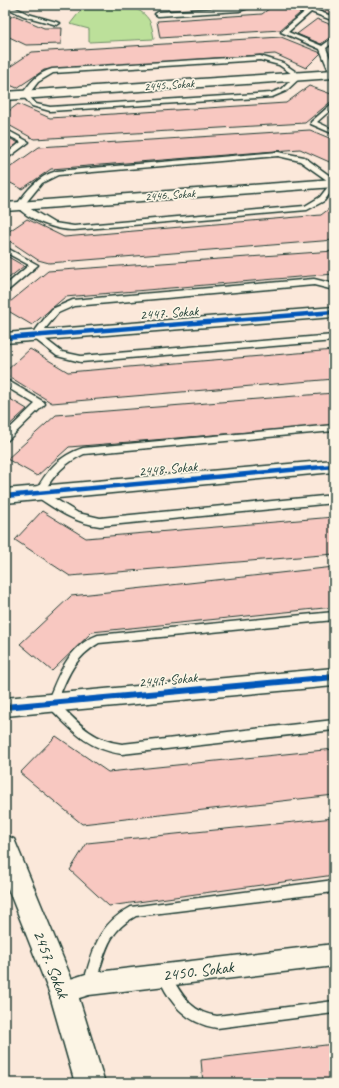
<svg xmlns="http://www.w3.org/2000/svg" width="339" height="1088" font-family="Caveat,sans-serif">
	<rect width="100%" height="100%" fill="#fbe8da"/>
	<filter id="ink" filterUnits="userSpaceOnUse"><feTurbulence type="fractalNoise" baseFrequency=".025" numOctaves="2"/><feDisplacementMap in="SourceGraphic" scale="8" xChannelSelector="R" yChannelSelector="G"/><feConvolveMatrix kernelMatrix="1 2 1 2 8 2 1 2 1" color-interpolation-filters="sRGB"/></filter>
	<g filter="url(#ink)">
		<!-- green -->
		<path fill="#bce09a" stroke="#6e8e67" d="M85,5C107,5 136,0 149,20C152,25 153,33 154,39L89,42V29L70,24Z"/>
		<!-- building -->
		<g fill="#f8c8c1" stroke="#1f3d34">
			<polygon points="274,5 294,5 305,9 280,30 160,38 157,21 262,14"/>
			<polygon points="321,5 334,5 334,16 317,9"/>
			<polygon points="14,15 44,28 62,28 61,44 26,45 5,35 5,21"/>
			<polygon points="317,19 334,26 334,34 321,44 297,34"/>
			<polygon points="281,37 321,53 306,68 275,54 44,70 17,88 5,83 5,70 32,52"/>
			<polygon points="309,86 334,95 334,99 305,123 34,139 5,123 5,114 18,104 50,118 286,103"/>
			<polygon points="310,130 334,140 334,164 300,149 51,169 22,189 5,180 5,171 39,147"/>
			<polygon points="5,136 19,143 5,153"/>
			<polygon points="334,205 334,240 49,263 38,260 5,238 5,234 27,219 64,237 321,215"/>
			<polygon points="334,251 334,274 65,297 32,325 5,309 5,306 48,271"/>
			<polygon points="5,255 24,266 5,281"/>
			<polygon points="30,349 68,372 334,350 334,379 52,403 5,374 5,372"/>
			<polygon points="334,393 334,425 69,447 37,476 7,459 56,415"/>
			<polygon points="5,396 27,409 5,429"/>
			<polygon points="42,511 86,538 334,517 334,554 70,576 15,540"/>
			<polygon points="334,567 334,607 92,632 52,671 20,644 71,596"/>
			<polygon points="56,736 108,772 334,749 334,795 82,824 20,773"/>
			<polygon points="334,818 334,875 109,906 70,870 87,843"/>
			<polygon points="334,1044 334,1083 203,1083 201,1060"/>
		</g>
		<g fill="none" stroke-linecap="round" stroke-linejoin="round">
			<defs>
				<g id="service">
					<polygon points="5,5 10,5 28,14 60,23 57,25 24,16 5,7"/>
					<polygon points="248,5 258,5 239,11 158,16 155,14 158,12 239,7"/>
					<polygon points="308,9 312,9 334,17 334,21 311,12 288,32 322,46 334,37 334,42 326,48 334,68 334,78 331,76 320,49 281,32"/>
					<path d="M260,56L283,63L302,76L286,91L272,97L50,111L32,106L22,95C29,83 38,73 52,69ZM260,60L279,65L295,76L282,89L271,93L50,107L36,104L28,95L38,82L53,73Z"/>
					<polygon points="334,102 334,107 317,122 334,130 334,134 311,124 311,122"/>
					<polygon points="5,129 29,142 5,160 5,155 21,142 5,134"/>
					<path d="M278,152L304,157L334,179V188L324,201L307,210L74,230C55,230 29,220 16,206C27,190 38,176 57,171ZM278,156L300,161L331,183L320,197L305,206L74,226L54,223L24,205L42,183L58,175Z"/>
					<polygon points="5,247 38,265 5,293 5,286 29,265 5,252"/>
					<polygon points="314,279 334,284 334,290 314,285 74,306 58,313 40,335 62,352 81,356 334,335 334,341 81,362 57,356 31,336 52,309 73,300"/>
					<polygon points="5,379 44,402 45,404 8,440 5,441 5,433 35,404 5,386"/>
					<path d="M334,425V431L84,454C65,463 54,474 44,492L78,513L100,518L334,495V503L100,526C75,523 56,510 36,496L35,493C46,471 59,456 83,448Z"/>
					<path d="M334,612V620L99,643C74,658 68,675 57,702C78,723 92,740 122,744L334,720V730L122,754C87,749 72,730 48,706L47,703C58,676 68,646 98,635Z"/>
					<path d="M334,880V892L136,916C103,934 106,958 93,988L89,990L85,988L83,984C94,949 97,925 131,907Z"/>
					<path d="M164,970L168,972C182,994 189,1012 217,1016L334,1001V1013L217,1028C187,1024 169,1003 158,976L160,972Z"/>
				</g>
				<g id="minor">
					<polygon points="334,70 334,78 5,100 5,92"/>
					<polygon points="334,179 334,187 5,211 5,203"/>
					<polygon points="334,307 334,317 5,343 5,333"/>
					<polygon points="334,460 334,472 5,503 5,489"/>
					<polygon points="334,668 334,686 5,716 5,698"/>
					<polygon points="334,944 334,966 89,995 63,1003 55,1000 52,992 55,984 89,973"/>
				</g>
				<polygon id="tertiary" points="5,835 14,839 77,992 105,1083 75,1083 49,992 5,881"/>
			</defs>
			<!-- service casing -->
			<use href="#service" stroke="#1f3d34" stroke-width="3"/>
			<!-- minor casing -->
			<use href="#minor" stroke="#1f3d34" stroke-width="3"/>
			<!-- tertiary casing -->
			<use href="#tertiary" stroke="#1f3d34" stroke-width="3"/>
			<!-- service -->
			<use href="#service" fill="#fcf5e5" fill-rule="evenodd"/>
			<!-- minor -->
			<use href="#minor" fill="#fcf5e5" fill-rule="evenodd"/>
			<!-- tertiary -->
			<use href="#tertiary" fill="#fcf5e5" fill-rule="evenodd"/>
			<defs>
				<g id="cycleway-far1">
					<polyline points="5,338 334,312"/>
					<polyline points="5,496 334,466"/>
				</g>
				<polyline id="cycleway" points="5,707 334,677"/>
			</defs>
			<!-- cycleway-far1 casing -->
			<use href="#cycleway-far1" stroke="#fcf5e5" stroke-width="7"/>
			<!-- cycleway casing -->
			<use href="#cycleway" stroke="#fcf5e5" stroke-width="8"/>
			<!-- cycleway-far1 -->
			<use href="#cycleway-far1" stroke="#0057b8" stroke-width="4.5"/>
			<!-- cycleway -->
			<use href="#cycleway" stroke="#0057b8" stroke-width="6"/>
		</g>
	</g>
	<g text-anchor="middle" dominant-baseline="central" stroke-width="3.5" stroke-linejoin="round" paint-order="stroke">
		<!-- far-street labels -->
		<g font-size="12" fill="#1f3d34" stroke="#fcf5e5">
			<text transform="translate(169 85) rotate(-4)">2445. Sokak</text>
			<text transform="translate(170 195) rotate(-4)">2446. Sokak</text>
		</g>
		<!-- street labels -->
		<g font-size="14" fill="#1f3d34" stroke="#fcf5e5">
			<text transform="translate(169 313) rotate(-4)">2447. Sokak</text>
			<text transform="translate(168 469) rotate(-5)">2448. Sokak</text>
			<text transform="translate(168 680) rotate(-5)">2449. Sokak</text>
		</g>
		<!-- near-street labels -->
		<g font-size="17" fill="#1f3d34" stroke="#fcf5e5">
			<text transform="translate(51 964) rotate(69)">2457. Sokak</text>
			<text transform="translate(198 971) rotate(-7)">2450. Sokak</text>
		</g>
	</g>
	<!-- margin -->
	<rect width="339" height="1088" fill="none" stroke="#fcf5e5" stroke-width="20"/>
	<rect x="10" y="10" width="319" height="1068" fill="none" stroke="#1f3d34" stroke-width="1.5" filter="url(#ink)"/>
</svg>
